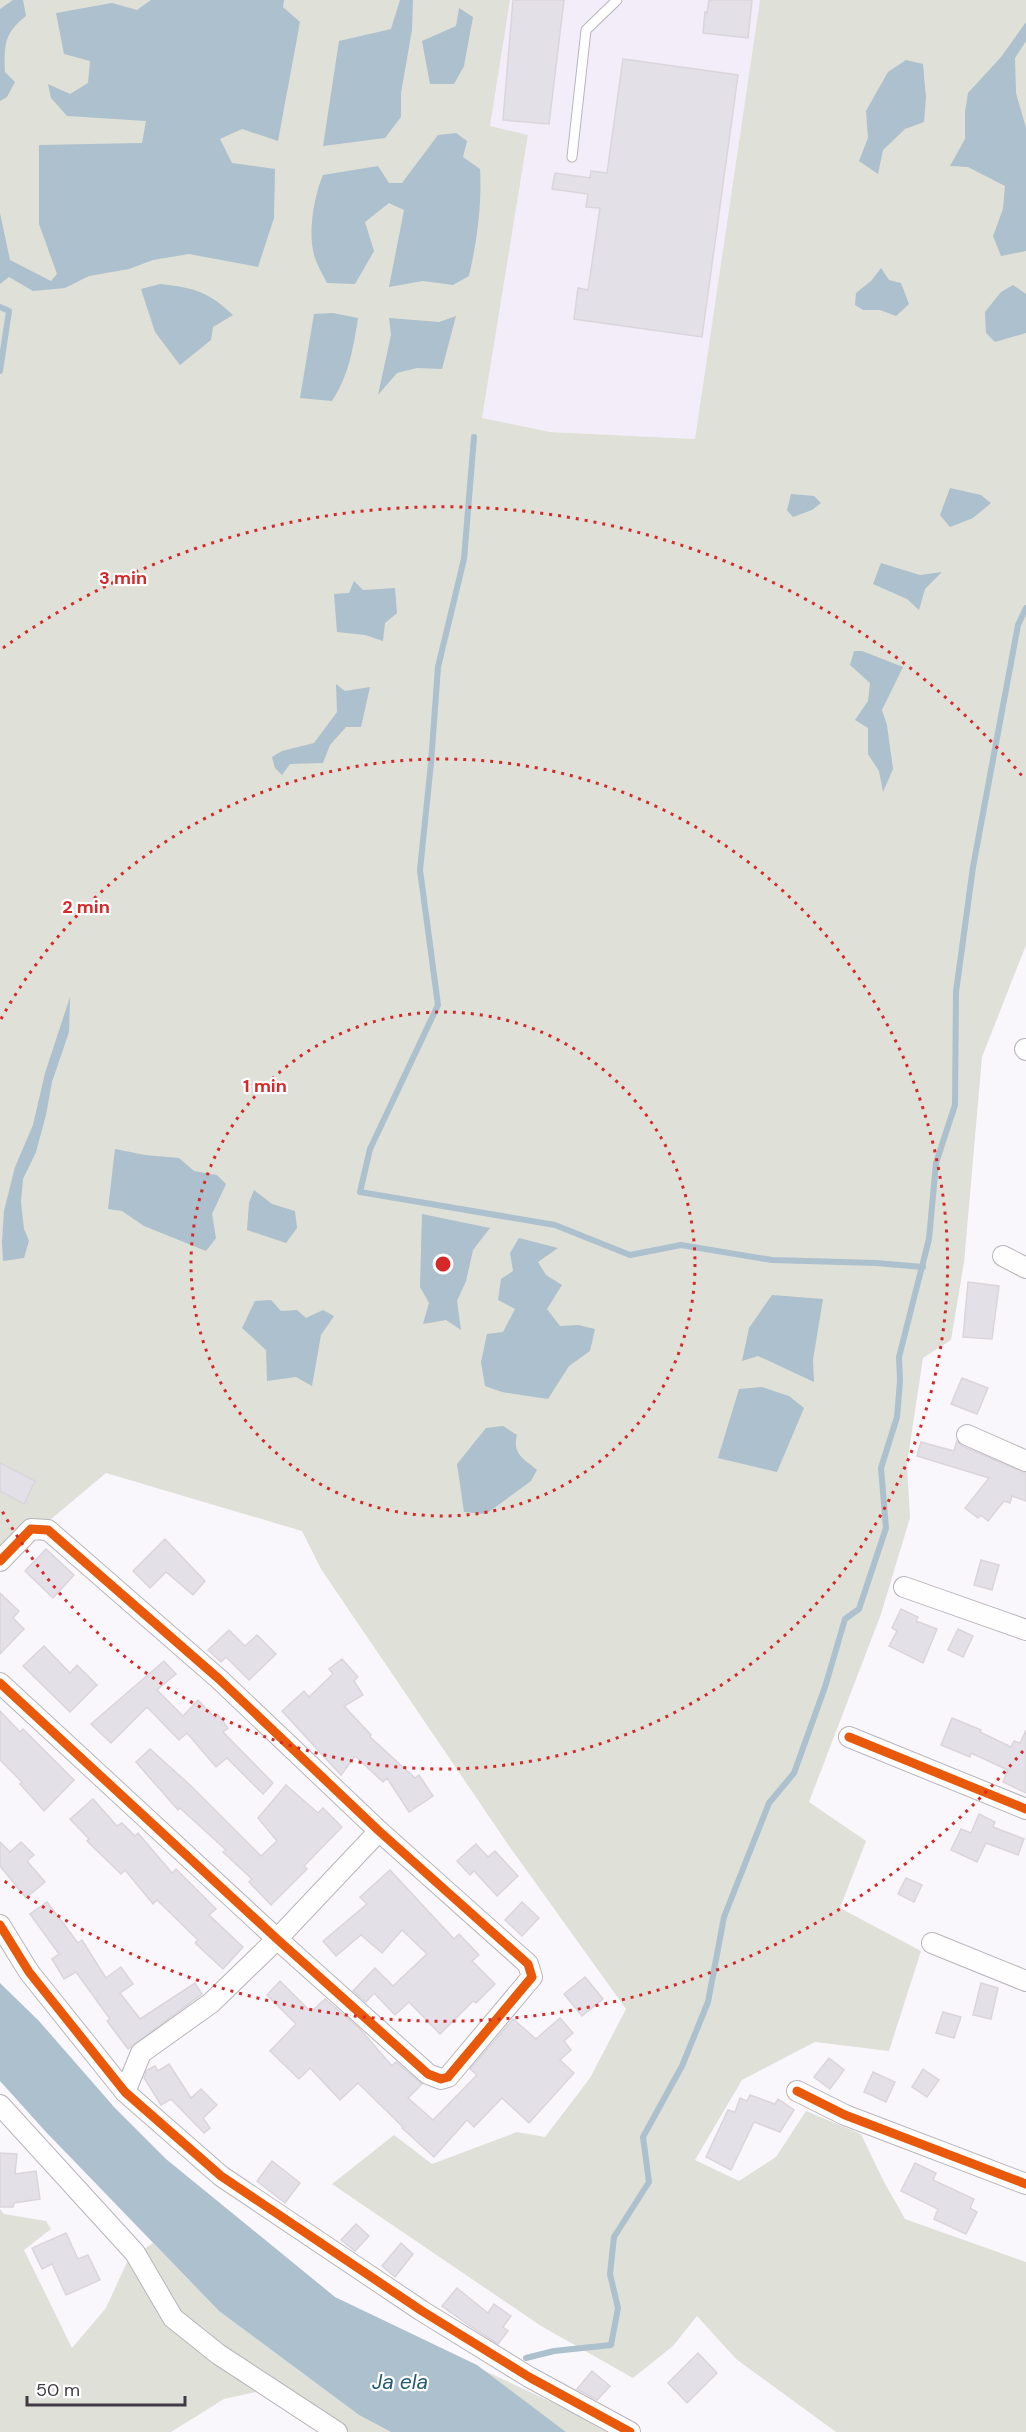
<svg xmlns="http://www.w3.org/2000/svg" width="1026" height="2432" font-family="'DM Sans',sans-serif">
	<rect width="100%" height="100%" fill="#faf7fc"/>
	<!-- built -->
	<polygon fill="#f3ecf9" points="510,0 760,0 695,439 550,432 482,418 528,136 490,126"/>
	<!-- green -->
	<g fill="#dfe0d7">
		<polygon points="0,0 510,0 490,126 528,135 482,418 550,432 695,439 760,0 1026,0 1026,945 982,1057 964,1263 951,1340 923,1358 907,1464 910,1518 881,1614 809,1802 866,1841 840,1908 921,1951 889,2051 815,2042 742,2080 695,2160 739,2181 776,2157 806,2111 861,2134 883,2180 905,2219 1026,2262 1026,2432 836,2432 736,2359 697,2316 673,2346 633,2378 541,2326 332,2184 394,2135 432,2164 517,2132 545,2137 590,2078 626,2009 507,1843 321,1569 302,1531 106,1473 0,1562"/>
		<polygon points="0,2209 4,2214 46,2221 51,2229 24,2250 72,2348 106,2308 128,2260 153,2243 219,2311 359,2415 391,2432 321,2432 260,2391 224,2399 171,2432 0,2432"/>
		<polygon points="483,2370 616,2432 566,2432"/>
	</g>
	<!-- water -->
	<g fill="#acc0cd">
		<path d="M13,0H23L26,16C4,33 4,45 5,72L15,82L7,97L0,101V9Z"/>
		<polygon points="151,0 284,0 283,7 300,22 278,141 242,129 220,139 232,163 275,169 274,218 258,267 189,254 153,260 129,269 89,276 65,288 33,291 9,277 0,284 0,213 10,260 51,281 57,274 39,224 39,145 142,143 146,121 67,116 51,98 48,84 70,94 88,83 90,61 64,54 56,13 112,3 137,10"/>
		<polygon points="400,0 413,0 412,30 401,93 401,117 385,138 323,146 339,41 391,29"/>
		<polygon points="459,8 473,17 464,66 454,84 430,84 422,41 456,26"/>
		<polygon points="1026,22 1026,41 1015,58 1016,93 1026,128 1026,251 1001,256 993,236 1003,209 1005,186 968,167 950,166 965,139 965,112 968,93 1001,57"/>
		<polygon points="906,60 923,64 926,97 924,122 905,129 883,150 878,174 859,161 868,138 866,111 888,72"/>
		<path d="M456,133L467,141L463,157L480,169C482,206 477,240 469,276L453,285L423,281L389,287L404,210L389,203L365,222L374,251L355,284L327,283C323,275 318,267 315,258C307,235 314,196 323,175L378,166L389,183H402L438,135Z"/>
		<polygon points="881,268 889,280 901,283 909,304 896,316 880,310 863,310 855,305 856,293 871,281"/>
		<path d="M160,284C195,288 207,291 233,315L213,327L211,340L180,365L155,332L141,289Z"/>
		<polygon points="1013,285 1026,294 1026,333 995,342 986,333 985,312 1001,292"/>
		<path d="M333,313L358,318C353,349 349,375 332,401L300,398L314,314Z"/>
		<polygon points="456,316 442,369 417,368 397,373 378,395 391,335 389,318 439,322"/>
		<polygon points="950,488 981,495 991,503 973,518 950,527 940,515"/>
		<polygon points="791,494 814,496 821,503 812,510 793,517 787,510"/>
		<polygon points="881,563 920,575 942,572 925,589 919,610 907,599 873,584"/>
		<polygon points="354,581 363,590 395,588 397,613 385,623 383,641 365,635 337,632 334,594 349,593"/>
		<polygon points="854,651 862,651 903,667 882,710 887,725 893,769 883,792 879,771 868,754 868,728 855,720 868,701 870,683 850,665"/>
		<polygon points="336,684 345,691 370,687 361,727 346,727 330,745 323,763 290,764 282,775 275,768 272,757 282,751 314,743 337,712"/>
		<polygon points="70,997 69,1032 52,1082 46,1115 36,1152 23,1179 21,1202 24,1229 29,1241 24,1258 3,1261 2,1242 4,1211 15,1167 33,1125 45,1073"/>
		<polygon points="115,1149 145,1155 179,1158 194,1171 217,1175 226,1184 212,1214 216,1238 206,1251 144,1226 122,1211 108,1209"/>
		<polygon points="254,1190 272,1204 295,1211 297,1228 286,1243 247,1230 249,1203"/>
		<polygon points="422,1214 490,1228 473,1250 466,1281 457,1301 461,1330 446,1320 423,1324 429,1303 420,1287"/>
		<polygon points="519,1238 558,1248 538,1262 546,1275 562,1285 547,1309 560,1326 578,1325 595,1329 590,1351 569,1366 548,1399 502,1392 485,1386 481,1362 487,1334 503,1332 515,1309 498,1300 501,1279 513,1271 510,1253"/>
		<polygon points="772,1295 823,1299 813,1360 814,1382 758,1356 742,1361 749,1328"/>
		<polygon points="271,1300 281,1311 297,1310 306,1318 323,1310 334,1316 321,1335 312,1386 296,1377 267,1381 266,1350 242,1328 255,1301"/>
		<polygon points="762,1387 789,1396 804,1408 777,1472 718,1458 739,1389"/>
		<path d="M503,1426L517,1435C512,1454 524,1459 537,1470L531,1481L486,1514L464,1512L457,1464L486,1428Z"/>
		<polygon points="0,1983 39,2021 115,2108 166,2159 335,2297 477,2365 566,2432 391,2432 359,2415 219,2311 46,2132 0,2081"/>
	</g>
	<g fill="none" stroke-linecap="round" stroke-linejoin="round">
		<!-- stream -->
		<g stroke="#acc0cd" stroke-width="6">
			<polyline points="0,307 9,311 0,371"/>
			<polyline points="474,437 464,559 438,667 431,763 420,870 438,1005 370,1149 360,1192 555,1225 630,1255 681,1245 772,1260 876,1263 923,1267"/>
			<polyline points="526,2358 554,2351 611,2345 618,2308 610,2274 614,2237 649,2182 643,2137 682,2066 708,2002 724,1917 769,1803 794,1773 825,1687 845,1619 859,1609 886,1528 881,1468 897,1417 900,1381 899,1357 929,1239 936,1163 955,1105 956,992 973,867 1018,625 1026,608"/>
		</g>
	</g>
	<!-- building -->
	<g fill="#e4e0e7" stroke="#dad5dc" stroke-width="1.5">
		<polygon points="513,0 564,0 549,124 503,120"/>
		<polygon points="709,0 752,0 748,38 703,33 705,12 707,13"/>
		<polygon points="623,59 738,75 702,337 574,319 578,288 588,290 600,208 586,207 588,194 552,189 555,173 590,178 591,171 607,173"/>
		<polygon points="968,1282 999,1286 992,1339 963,1337"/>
		<polygon points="962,1378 988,1388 977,1414 951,1404"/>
		<polygon points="957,1441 962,1446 1026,1473 1026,1501 1012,1496 1010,1503 1004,1501 988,1521 981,1515 978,1518 965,1508 989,1478 917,1456 921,1442 954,1451"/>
		<polygon points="0,1463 35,1481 24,1504 0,1491"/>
		<polygon points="165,1539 205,1581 193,1595 166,1572 150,1588 133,1571"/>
		<polygon points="46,1549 74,1575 53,1598 25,1571"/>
		<polygon points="981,1560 999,1565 992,1590 974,1585"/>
		<polygon points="0,1593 19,1611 13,1618 24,1629 0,1654"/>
		<polygon points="901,1609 918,1617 916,1621 937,1629 923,1663 889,1646 897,1631 892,1628"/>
		<polygon points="958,1629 973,1636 963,1657 948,1650"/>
		<polygon points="229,1630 245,1646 257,1635 276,1654 249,1680 226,1657 221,1662 208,1650"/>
		<polygon points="44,1646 70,1673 77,1665 97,1685 70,1712 23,1666"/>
		<polygon points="342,1659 358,1677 354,1681 363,1695 344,1706 371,1735 370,1737 415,1778 419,1775 433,1796 409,1812 387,1778 383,1782 355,1756 341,1775 282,1711 304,1691 309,1697 333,1674 329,1669"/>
		<polygon points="164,1661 176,1674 157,1690 183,1716 198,1700 215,1718 218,1715 228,1728 223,1732 273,1783 263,1794 227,1758 216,1767 187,1733 179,1740 147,1707 111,1743 91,1724"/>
		<polygon points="0,1711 20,1732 23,1729 74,1780 44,1811 20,1784 22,1782 0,1760"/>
		<polygon points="952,1718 981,1730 980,1732 1011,1747 1014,1741 1020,1743 1026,1730 1026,1793 1003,1782 1008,1770 971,1753 970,1757 941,1745"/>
		<polygon points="150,1749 190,1785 261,1856 277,1841 258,1818 286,1785 318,1813 323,1808 342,1827 304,1866 307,1869 271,1905 249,1882 252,1879 223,1852 226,1850 180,1808 178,1810 136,1762"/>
		<polygon points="93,1799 117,1826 122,1823 135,1836 138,1833 172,1873 176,1869 216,1909 209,1915 243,1947 223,1969 195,1943 198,1940 157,1900 153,1904 125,1870 121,1874 87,1841 89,1839 70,1819"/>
		<polygon points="979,1814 995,1822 993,1827 1024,1839 1018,1855 986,1843 977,1862 951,1850 961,1829 971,1833"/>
		<polygon points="0,1842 10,1852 21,1842 34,1855 27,1861 45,1882 26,1898 0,1866"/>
		<polygon points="476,1844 488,1857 495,1851 518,1876 497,1896 474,1871 470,1875 457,1861"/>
		<polygon points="390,1870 454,1939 459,1934 479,1955 472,1961 495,1984 476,2003 473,2001 440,2034 409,2002 395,2015 374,1993 366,2002 353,1991 375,1968 393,1986 427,1954 402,1930 382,1953 361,1935 336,1956 323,1941 367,1904 360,1897"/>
		<polygon points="906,1878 922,1885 914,1902 898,1894"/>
		<polygon points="47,1902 78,1943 82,1940 106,1978 121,1967 133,1984 120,1993 140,2019 195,1983 202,1994 128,2049 107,2021 110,2019 76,1972 64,1979 52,1959 59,1954 30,1914"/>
		<polygon points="522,1902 539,1918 522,1936 505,1920"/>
		<polygon points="585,1977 603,1999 582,2016 564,1994"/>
		<polygon points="280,1981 311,2012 325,1999 360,2029 392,2066 396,2062 422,2084 408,2098 433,2120 477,2075 470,2069 513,2019 536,2039 560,2018 573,2033 564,2041 571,2050 560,2060 574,2073 529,2123 502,2098 474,2127 467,2120 434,2157 402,2128 403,2127 358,2083 340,2100 310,2068 299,2079 270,2051 296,2024 267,1995"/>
		<polygon points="981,1983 998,1988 991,2019 973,2015"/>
		<polygon points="943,2012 961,2017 954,2038 936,2033"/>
		<polygon points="829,2058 844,2070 830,2089 814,2077"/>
		<polygon points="169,2064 191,2098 201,2089 217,2105 203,2118 210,2128 204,2133 171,2099 161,2105 144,2078 147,2070 155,2066 158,2071"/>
		<polygon points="923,2069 939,2080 927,2097 912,2087"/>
		<polygon points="873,2072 895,2082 886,2102 864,2092"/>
		<polygon points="750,2095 775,2104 778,2099 794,2110 780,2132 754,2122 731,2170 706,2157 728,2110 735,2112 740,2098 747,2101"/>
		<polygon points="0,2153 17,2154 15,2174 36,2171 40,2199 14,2203 13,2207 0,2207"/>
		<polygon points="272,2161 300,2183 285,2203 257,2181"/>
		<polygon points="915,2163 936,2173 933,2180 974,2199 970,2208 977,2212 966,2234 934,2219 938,2209 901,2191"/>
		<polygon points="356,2224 369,2236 355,2251 341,2240"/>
		<polygon points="66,2233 78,2259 88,2255 100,2280 66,2295 52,2264 42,2269 32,2248"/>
		<polygon points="401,2243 413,2254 395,2277 382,2266"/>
		<polygon points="457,2288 488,2313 494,2304 511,2316 503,2327 508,2331 498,2344 467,2324 442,2306"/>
		<polygon points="698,2353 717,2373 687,2403 668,2383"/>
		<polygon points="592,2371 610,2386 597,2400 577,2389"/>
	</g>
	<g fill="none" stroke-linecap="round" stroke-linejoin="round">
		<defs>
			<polyline id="lane" points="572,157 586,30 617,0"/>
			<g id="street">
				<polyline points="1025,1049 1026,1050"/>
				<polyline points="1003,1256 1026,1268"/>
				<polyline points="967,1435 1026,1461"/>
				<polyline points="0,1561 31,1529 48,1530 219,1679 379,1831 528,1964 532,1977 448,2077 441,2079 428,2074 277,1939 0,1683"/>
				<polyline points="904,1587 1026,1630"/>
				<polyline points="849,1737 1026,1809"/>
				<polyline points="0,1925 29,1972 125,2092 221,2176 422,2311 529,2377 630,2432"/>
				<polyline points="932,1943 1026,1981"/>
				<polyline points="797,2091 845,2115 1026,2184"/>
				<polyline points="125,2092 141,2053 211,2003 277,1939 379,1831"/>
				<polyline points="0,2105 135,2253 173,2318 218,2354 337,2432"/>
			</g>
		</defs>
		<!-- lane casing -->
		<use href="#lane" stroke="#b8b4bb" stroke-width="11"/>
		<!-- street casing -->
		<use href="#street" stroke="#b8b4bb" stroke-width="22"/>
		<!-- lane -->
		<use href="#lane" stroke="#fefeff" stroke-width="9"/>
		<!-- street -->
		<use href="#street" stroke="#fefeff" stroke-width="20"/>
		<defs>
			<g id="cycleway">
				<polyline points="0,1561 31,1529 48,1530 219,1679 379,1831 528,1964 532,1977 448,2077 441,2079 428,2074 277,1939 0,1683"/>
				<polyline points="849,1737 1026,1809"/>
				<polyline points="0,1925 29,1972 125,2092 221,2176 422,2311 529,2377 630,2432"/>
				<polyline points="797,2091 845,2115 1026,2184"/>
			</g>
		</defs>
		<!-- cycleway casing -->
		<use href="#cycleway" stroke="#fff" stroke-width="13"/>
		<!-- cycleway -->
		<use href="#cycleway" stroke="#e8590c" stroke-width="9"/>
	</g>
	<!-- distance rings -->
	<g fill="none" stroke="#d62828" stroke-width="3" stroke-dasharray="3 6">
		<circle cx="443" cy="1264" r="252"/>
		<path d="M1 1019A505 505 0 1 1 1 1509"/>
		<path d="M1023 1751A757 757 0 0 1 3 1880M3 648A757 757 0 0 1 1023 777"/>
	</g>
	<g text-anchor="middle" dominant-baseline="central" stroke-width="4.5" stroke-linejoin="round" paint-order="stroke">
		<!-- water labels -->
		<g font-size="21" font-style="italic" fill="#245a73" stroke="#fff">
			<text x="400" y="2382">Ja ela</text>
		</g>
	</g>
	<circle cx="443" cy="1264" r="9" fill="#d62828" stroke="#fff" stroke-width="3"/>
	<g font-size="18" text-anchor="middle" font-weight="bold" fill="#d62828" stroke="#fff" stroke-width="4.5" stroke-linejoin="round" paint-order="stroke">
		<text x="123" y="584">3 min</text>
		<text x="86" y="913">2 min</text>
		<text x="265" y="1092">1 min</text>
	</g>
	<!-- scale -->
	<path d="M27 2396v9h158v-9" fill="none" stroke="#403b44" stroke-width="3"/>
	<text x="36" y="2396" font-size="18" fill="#403b44" stroke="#ffffff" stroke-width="4.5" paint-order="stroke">50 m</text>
</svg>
